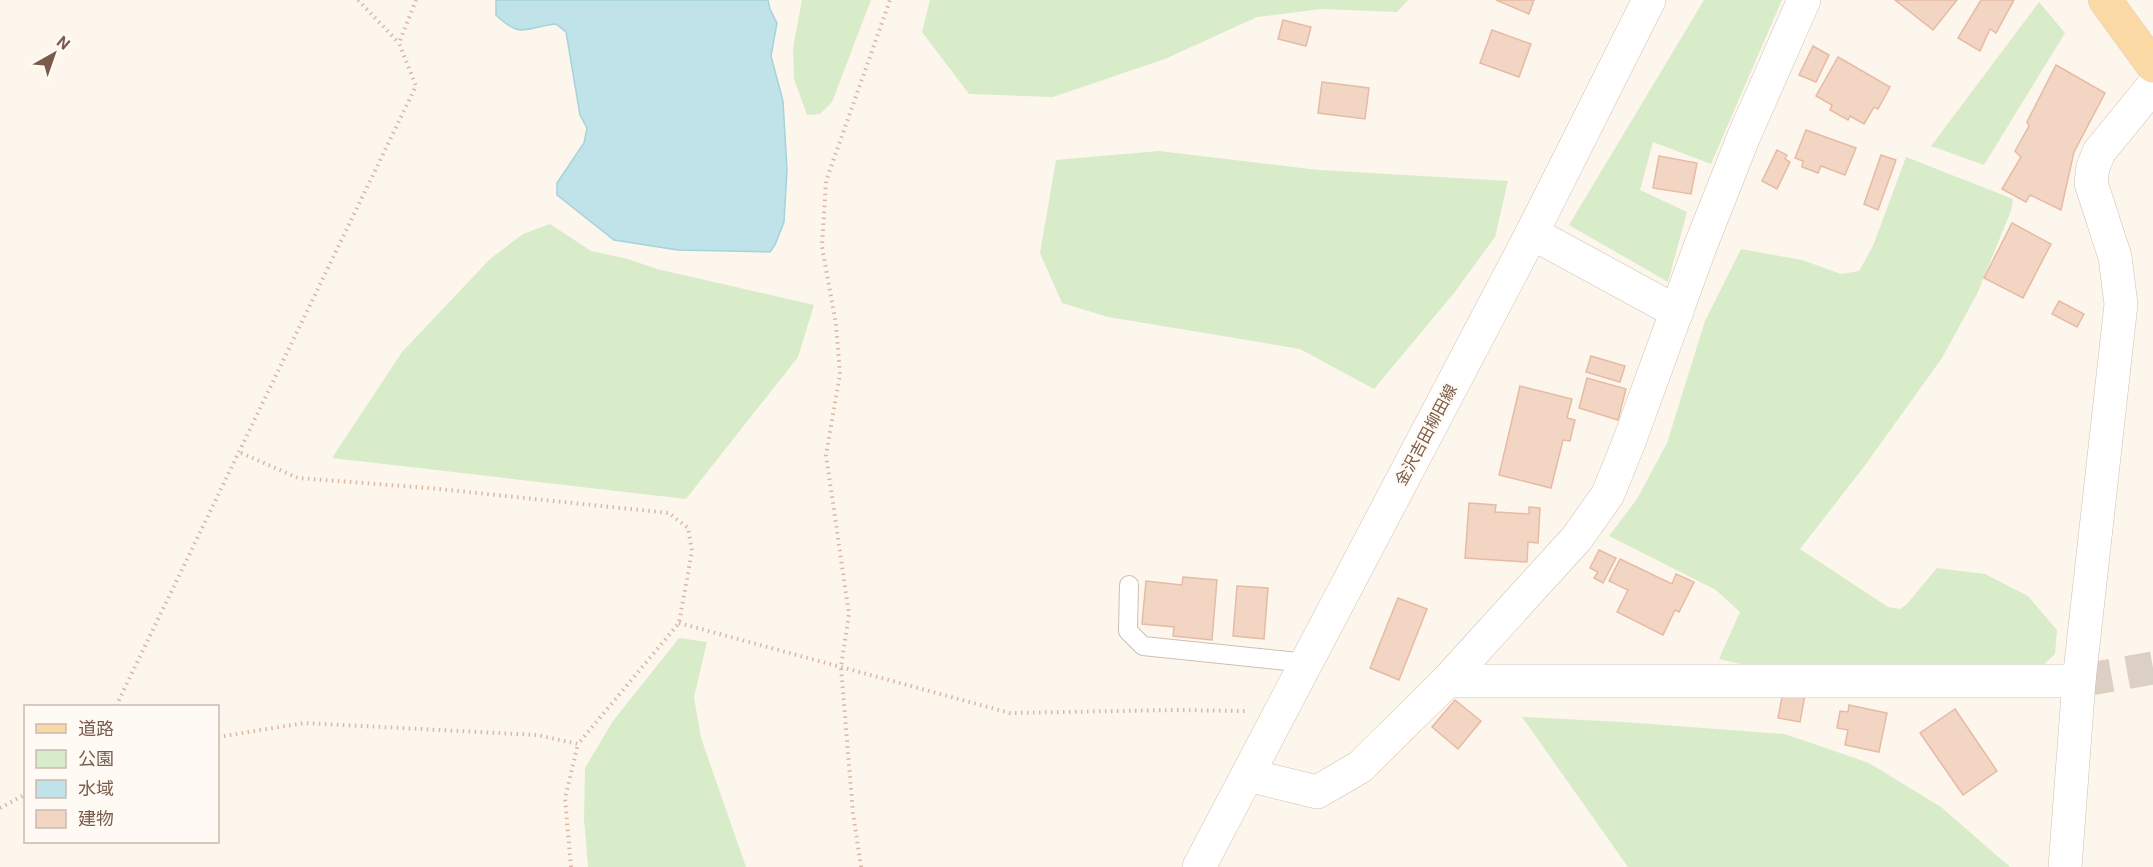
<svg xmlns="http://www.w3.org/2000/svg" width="2153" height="867" font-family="Roboto,'Noto Sans JP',sans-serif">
	<rect width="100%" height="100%" fill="#fdf6ec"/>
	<!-- green -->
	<g fill="#d8ecc9">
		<polygon points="802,0 871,0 832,102 820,114 807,115 794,79 793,48"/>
		<polygon points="930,0 1408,0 1397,12 1321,9 1257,17 1165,59 1053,97 969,94 922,32"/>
		<polygon points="1704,0 1782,0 1711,164 1653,142 1640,190 1687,212 1668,282 1569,225"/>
		<polygon points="2039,2 2065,33 1984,165 1931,146"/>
		<polygon points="1159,151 1319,170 1508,181 1495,237 1454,293 1374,389 1300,349 1108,317 1062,303 1040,253 1056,160"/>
		<polygon points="1906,157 2013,199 2011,211 1977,294 1942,358 1863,468 1800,549 1888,607 1900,609 1907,604 1937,568 1985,574 2028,596 2057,630 2055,654 2039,669 1783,674 1719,659 1740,612 1716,590 1609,536 1637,499 1667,443 1705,321 1741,249 1802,260 1841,274 1859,271 1873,246"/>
		<polygon points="550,224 591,251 628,259 657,269 814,305 798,357 686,499 332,458 402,352 490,259 523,234"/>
		<polygon points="679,638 707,642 694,697 701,738 746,867 588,867 584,819 585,768 613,721"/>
		<polygon points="1522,717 1623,722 1785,734 1869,763 1941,807 2010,867 1628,867"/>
	</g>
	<!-- water -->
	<path fill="#bfe3e8" stroke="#a5d3da" stroke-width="1.5" d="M496,0H768L770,9L777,23L771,56L783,101L787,170L784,222L775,245L770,252L678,250L614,240L557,195V183L584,143L587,128L580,115L566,32L556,24C525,27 522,40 496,15Z"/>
	<!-- building -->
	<g fill="#f3d5c3" stroke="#e6bba3" stroke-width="1.5">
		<polygon points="1496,0 1534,0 1529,14"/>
		<polygon points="1895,0 1957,0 1933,30"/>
		<polygon points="1981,0 2014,0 1996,33 1990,29 1980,51 1958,38"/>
		<polygon points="1283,20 1311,27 1306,46 1278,39"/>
		<polygon points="1492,30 1531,44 1519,77 1480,63"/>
		<polygon points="1813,46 1829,55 1816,82 1799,75"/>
		<polygon points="1838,57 1890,87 1878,109 1874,107 1864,124 1850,116 1848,120 1830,110 1832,105 1816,96"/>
		<polygon points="2056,65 2105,93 2074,152 2061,210 2030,195 2026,202 2002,189 2021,157 2015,151 2029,126 2027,122"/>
		<polygon points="1322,82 1369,88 1365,119 1318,113"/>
		<polygon points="1806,130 1856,148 1845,175 1821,166 1818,173 1802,167 1803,161 1795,158"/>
		<polygon points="1777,150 1787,155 1785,159 1790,162 1777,189 1762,181"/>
		<polygon points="1881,155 1896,160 1878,210 1864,204"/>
		<polygon points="1659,156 1697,163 1691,194 1653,188"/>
		<polygon points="2012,223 2051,244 2023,298 1984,278"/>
		<polygon points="2059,301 2084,314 2077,327 2052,314"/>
		<polygon points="1591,356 1625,366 1620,382 1586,372"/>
		<polygon points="1587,378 1626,389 1618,420 1579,408"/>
		<polygon points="1520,386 1572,399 1567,418 1575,420 1570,441 1563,440 1551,488 1499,475"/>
		<polygon points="1469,503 1496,505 1495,512 1529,514 1529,507 1540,508 1538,543 1528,542 1527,562 1465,558"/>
		<polygon points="1599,550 1616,558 1603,583 1594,578 1598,572 1590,568"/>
		<polygon points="1620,559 1672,584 1676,574 1694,582 1679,612 1675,610 1663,635 1617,612 1628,590 1609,581"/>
		<polygon points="1183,577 1217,580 1212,640 1173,636 1174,627 1142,624 1146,581 1182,585"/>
		<polygon points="1237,586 1268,588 1264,639 1233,636"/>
		<polygon points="1398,598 1427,609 1399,680 1370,668"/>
		<polygon points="1783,691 1805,695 1800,722 1778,718"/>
		<polygon points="1455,700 1481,721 1458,749 1432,727"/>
		<polygon points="1849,705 1887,713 1879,752 1845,745 1848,730 1837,728 1840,711 1848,712"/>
		<polygon points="1955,709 1997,771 1963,795 1920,733"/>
	</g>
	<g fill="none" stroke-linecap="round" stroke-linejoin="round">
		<!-- minor-tunnel -->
		<polyline stroke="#dcd0c4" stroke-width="33" stroke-dasharray="33 16" stroke-linecap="butt" points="2079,681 2153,668"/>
		<defs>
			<polyline id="service" points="1129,585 1128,631 1143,646 1307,663"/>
			<g id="minor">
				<polyline points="1532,233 1677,312"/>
				<polyline points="1447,681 2079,681"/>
				<polyline points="1248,775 1317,792 1360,767 1447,681 1577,538 1608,494 1629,442 1700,247 1744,136 1804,0"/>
				<polyline points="2065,867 2079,681 2121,304 2115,257 2091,183 2093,167 2099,152 2153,86"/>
			</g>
			<polyline id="secondary" points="1199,867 1532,233 1649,0"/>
			<polyline id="primary" points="2105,0 2153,66"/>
		</defs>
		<!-- service casing -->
		<use href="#service" stroke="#d1beb0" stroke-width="20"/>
		<!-- minor casing -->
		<use href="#minor" stroke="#d1beb0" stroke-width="34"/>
		<!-- secondary casing -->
		<use href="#secondary" stroke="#d6c0b0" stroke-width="34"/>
		<!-- primary casing -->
		<use href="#primary" stroke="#dad1cd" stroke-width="34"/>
		<!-- path -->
		<g stroke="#d9b8a5" stroke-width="4" stroke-dasharray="1.5 4.5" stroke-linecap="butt">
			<polyline points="358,0 399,43"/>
			<polyline points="679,623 1010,713 1174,710 1245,711"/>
			<polyline points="116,706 416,86 399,43 416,0"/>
			<polyline points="218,737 304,723 537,735 578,744 679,623 692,551 688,528 669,513 429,488 298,478 239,452"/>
			<polyline points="0,808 26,794"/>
			<polyline points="571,867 565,798 578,744"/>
			<polyline points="861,867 853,813 841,667 849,614 826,455 840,374 836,324 822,247 826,181 890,0"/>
		</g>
		<!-- service -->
		<use href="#service" stroke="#fff" stroke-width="18"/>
		<!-- minor -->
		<use href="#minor" stroke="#fff" stroke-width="33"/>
		<!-- secondary -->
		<use href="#secondary" stroke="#fff" stroke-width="33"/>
		<!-- primary -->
		<use href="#primary" stroke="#fbd9a5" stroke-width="33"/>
	</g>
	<g text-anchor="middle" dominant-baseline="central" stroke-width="4.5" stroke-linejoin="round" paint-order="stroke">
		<!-- street labels -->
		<g font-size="16" fill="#7a5c4d" stroke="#fffaf3">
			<text transform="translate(1426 435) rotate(-62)">金沢吉田柳田線</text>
		</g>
	</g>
	<!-- legend -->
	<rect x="24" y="705" width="195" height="138" fill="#fffaf3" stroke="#cabbb1" stroke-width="1.5"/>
	<rect x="36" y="724" width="30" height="9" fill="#fbd9a5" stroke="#cabbb1" stroke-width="1.5"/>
	<text x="78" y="735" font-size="18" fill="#7a5c4d">道路</text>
	<rect x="36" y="750" width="30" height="18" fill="#d8ecc9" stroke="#cabbb1" stroke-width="1.5"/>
	<text x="78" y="765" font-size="18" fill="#7a5c4d">公園</text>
	<rect x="36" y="780" width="30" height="18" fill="#bfe3e8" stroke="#cabbb1" stroke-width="1.5"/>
	<text x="78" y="795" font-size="18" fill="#7a5c4d">水域</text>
	<rect x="36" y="810" width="30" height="18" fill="#f3d5c3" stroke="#cabbb1" stroke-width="1.5"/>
	<text x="78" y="825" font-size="18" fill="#7a5c4d">建物</text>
	<!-- north arrow -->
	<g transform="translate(54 54) rotate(40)" stroke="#fffaf3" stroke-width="4.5" paint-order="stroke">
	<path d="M0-4.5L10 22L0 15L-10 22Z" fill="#7a5c4d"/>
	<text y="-9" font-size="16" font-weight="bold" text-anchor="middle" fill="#7a5c4d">N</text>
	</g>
</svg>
